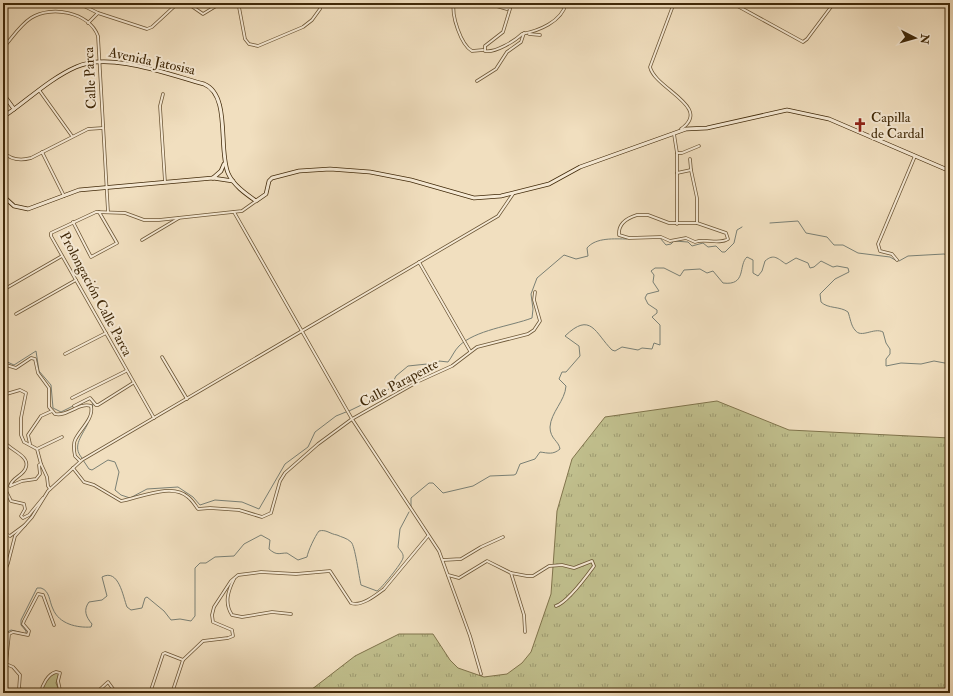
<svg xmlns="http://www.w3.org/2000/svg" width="953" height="696" font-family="'IM FELL Double Pica',serif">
	<defs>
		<pattern id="grass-tufts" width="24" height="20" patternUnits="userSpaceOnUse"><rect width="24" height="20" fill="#c1c08e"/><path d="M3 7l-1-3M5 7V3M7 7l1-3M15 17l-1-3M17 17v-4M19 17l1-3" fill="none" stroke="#9e9c72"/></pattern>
	</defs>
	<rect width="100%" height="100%" fill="#f1dfbf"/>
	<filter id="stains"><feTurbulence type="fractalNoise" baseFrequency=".005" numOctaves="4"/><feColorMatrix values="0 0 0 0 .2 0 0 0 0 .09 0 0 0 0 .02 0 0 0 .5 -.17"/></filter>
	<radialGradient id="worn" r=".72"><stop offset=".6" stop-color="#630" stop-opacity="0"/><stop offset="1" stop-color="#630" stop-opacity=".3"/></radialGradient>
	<!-- grass -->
	<polygon fill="url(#grass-tufts)" stroke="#80744c" points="717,401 789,430 950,438 950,693 307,693 355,656 399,634 433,634 450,660 458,668 484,677 507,674 522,663 531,652 551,594 557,511 572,459 605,417"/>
	<!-- garden -->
	<path fill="#c1c08e" stroke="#80744c" d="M57,672L59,673L56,683L60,693H43C42,684 49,675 57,672Z"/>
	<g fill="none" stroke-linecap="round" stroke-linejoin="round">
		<!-- stream -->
		<g stroke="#7a8075" stroke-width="1">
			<polyline points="770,223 798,221 806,233 827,237 834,245 843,245 858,253 890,257 897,261"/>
			<polyline points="660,238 666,245 671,244 674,241 688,242 692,246 703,243 708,247 716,246 722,252 725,252 734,243 737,230 742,227"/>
			<polyline points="899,261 908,256 944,254 950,256"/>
			<polyline points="3,360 14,365 36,351 39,371 51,385 53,408 61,412 73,406"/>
			<polyline points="76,406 89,400"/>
			<path d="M349,411L380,396L390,388L396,376L408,366L427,364L433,370L435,369L439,361L448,362C452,357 454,351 459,346C475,330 511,326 532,318L533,309L531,294L537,278L564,255L576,259L588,256L587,248C596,237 615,239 627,239"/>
			<polyline points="92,413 93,402"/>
			<path d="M82,458C71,446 83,435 88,423"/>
			<polyline points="83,460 89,469 92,470 108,460 115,462 119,472 115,490 121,495 130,498 147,489 178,487 193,497 200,505 215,500 242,502 259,509 285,464 308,447 315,432 336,416 346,412"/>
			<path d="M411,507V498L429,483H433L443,493L473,486L490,476L514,475L516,474L520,464L535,459L540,452C548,453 553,455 560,449C559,441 550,439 550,427C551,412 565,401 566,386L559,379L562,372H566L580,356L579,346L565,336C591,311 595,333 612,350L615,351L622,347L638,350L642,348L652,349L654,343L660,345V325L652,317L657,313V310L648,304L645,298L647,294L659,291L653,282L654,275L651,271L655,268H664L680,276L684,270L700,269L707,273L713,271L723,283C747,286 738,265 747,257L753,260V273L758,276L762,271L765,261C774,253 778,259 786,264L796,258L808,263L810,268L814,267L821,261L833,267L837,266L848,268L849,272L835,279L820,294L821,302C828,309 840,306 848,312C850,317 851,326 855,330C861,339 874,327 883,332L886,343L890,349V354L886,359V366L901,363L921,364L934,361L950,364"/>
			<polyline points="6,633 11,630 23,633"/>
			<path d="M26,634V631L21,625V620L37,588H41C50,591 49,601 53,609C59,624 77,628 91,627L92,624C86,617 83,610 89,602L102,600L107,596L102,577C119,568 123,597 127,607L131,610L142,608L145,598L147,597L164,611L171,620L180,619L191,621L195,616V568L200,563H206L215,557L234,556L244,544L261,535L270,540L269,549C277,556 279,553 287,553L298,560L307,557C308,551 315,536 319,531C326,529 330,534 337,535C341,537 347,538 351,542C355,545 359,577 361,585L377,591C381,589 402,563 403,558C404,553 400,551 398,547L400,529L409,512"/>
		</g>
		<defs>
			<g id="street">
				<polyline points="78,3 98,13 147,29 152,27 178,3"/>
				<polyline points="181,3 190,5 203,14 221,3"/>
				<polyline points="236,3 239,7 245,39 249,44 258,46 303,27 312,20 320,9 321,3"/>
				<path d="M454,3C451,15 461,45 472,51L483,50"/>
				<polyline points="486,3 507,9 517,3"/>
				<polyline points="526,3 532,5 540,3"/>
				<path d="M674,3L650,67C655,89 713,107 681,129"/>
				<polyline points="732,3 803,42 807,39 834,3"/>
				<path d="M510,9L503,32L485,46V51C495,53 515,41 522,34C538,31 562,22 566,3"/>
				<polyline points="88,23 98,13"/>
				<polyline points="529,34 540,35"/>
				<path d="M3,48C12,38 20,25 31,18C51,5 89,12 98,36L108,212"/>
				<polyline points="477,81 496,69 507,52 521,42 524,33"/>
				<polyline points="39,90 72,136"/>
				<polyline points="163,94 160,106 165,182"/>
				<polyline points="674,134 677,153"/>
				<path d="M3,152C11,160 20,161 31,158L88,129L103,128"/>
				<polyline points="42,152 64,196"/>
				<polyline points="690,159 691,170 697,198 697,223"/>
				<polyline points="677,173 691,170"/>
				<polyline points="234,212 352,419 439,551 470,636 481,674"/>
				<path d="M637,215H648L669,223H697L726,233L728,239C719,245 705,238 695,242L686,238L670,241L661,237L629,238L619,235C618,223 627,218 637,215Z"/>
				<polyline points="73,222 91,257 117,243 99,212"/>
				<polyline points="677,224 677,153 682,153 699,146"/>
				<polyline points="142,240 179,218"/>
				<polyline points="897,260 892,254 880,251 878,244 915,156"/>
				<polyline points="419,262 470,351"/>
				<polyline points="3,290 62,256"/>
				<polyline points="16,314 76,280"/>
				<polyline points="65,354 106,333"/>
				<polyline points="162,357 187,399"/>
				<path d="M3,364L16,368L31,358L35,359L38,373L49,388V407L55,414C67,417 79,402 91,406C94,419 80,429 75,440C73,444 74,451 75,456L80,461"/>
				<polyline points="3,395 20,390 26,393 21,418 21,435 24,442 37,449 41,464"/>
				<polyline points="72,398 126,371"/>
				<polyline points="74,406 90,398 96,405 98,405 133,383"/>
				<polyline points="154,418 51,236 51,233 96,212 125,213 144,220 159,220 242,211 256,201"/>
				<polyline points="3,435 5,424 3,409"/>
				<path d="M3,440C8,450 30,455 26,467C24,476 12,477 10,486L22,481L36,479L40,474L39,465L41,464L47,477L48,486L50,489"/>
				<polyline points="30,444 28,435 41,416 52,411"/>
				<polyline points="37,449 62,437"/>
				<path d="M73,468L84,482L94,485L121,501C139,498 172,482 188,497C192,500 195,505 198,509L210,508L239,510L262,517L271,513L280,481L285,473L318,444L352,419L419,381L452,366L477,347L528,334L534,330L540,321L534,300L535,292"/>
				<polyline points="3,491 6,491 11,501 24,504 25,509 21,516 23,518 29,515 43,498"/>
				<polyline points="3,503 3,508"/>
				<polyline points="3,533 10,536 25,525"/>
				<polyline points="443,560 461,559 481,547 503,537"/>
				<polyline points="511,573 524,615 525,632"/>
				<path d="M448,575L459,578L487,561L511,573L527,576H533L549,566L562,565L574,568L592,561L594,566C586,577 568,602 556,606"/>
				<polyline points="3,576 8,563 15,536 32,517 48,491 82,460 498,216 513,194"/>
				<path d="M234,579C228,591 224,603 232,615L242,617L272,612L291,614"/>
				<polyline points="33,693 19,689 20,675 13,667 6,664 9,634 13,632 28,635 29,631 23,624 24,621 38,594 43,595 54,625"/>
				<path d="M41,693C42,685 48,674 56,672L60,673L58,681L60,690"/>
				<polyline points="83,693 88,690 90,693"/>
				<polyline points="96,693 108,682 116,693"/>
				<polyline points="150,693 163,654 165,653 183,660"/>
				<path d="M172,693L183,660L203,641L228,638L233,636L232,630L213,622L212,615L214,607L231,581L238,575L261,572L296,574L330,571L351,603C361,607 376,595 384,589L428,536"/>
			</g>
			<g id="secondary">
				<polyline points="3,94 14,109"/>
				<path d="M3,117C27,101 49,79 76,67C109,51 170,75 204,84C231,95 218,149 228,173C233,185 246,194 256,201L266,194L269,181L272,178L299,171L330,169L370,172L411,180L474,198L501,196L549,184L580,167L686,129L707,128L787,110L829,119L950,171"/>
				<polyline points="213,178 221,171 224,164"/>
				<polyline points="3,196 14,206 28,209 79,190 213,178 233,181"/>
			</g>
		</defs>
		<!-- street casing -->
		<use href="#street" stroke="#6c5636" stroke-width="3.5"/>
		<!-- secondary casing -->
		<use href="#secondary" stroke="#402909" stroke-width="4.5"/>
		<!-- street -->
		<use href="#street" stroke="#f6ead5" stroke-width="2"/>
		<!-- secondary -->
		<use href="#secondary" stroke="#f6ead5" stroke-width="3"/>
	</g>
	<!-- icons -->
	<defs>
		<symbol id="church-bare" viewBox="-9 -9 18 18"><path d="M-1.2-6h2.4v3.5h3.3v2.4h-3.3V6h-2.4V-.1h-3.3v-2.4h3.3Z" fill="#8f2418" stroke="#f6ead5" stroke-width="2.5" paint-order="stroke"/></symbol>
	</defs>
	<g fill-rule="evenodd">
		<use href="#church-bare" x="850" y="115" width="20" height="20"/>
	</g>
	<g text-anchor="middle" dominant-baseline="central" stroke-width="4" stroke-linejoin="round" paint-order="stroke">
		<!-- street labels -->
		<g font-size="14" fill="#402909" stroke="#f6ead5">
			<text transform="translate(152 61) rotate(12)">Avenida Jatosisa</text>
			<text transform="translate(90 78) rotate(-93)">Calle Parca</text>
			<text transform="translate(96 294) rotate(62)">Prolongación Calle Parca</text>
			<text transform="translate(399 383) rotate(-28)">Calle Parapente</text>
		</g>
		<!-- poi labels -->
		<g font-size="14" fill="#402909" stroke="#f6ead5" text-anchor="start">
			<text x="871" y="117">Capilla<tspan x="871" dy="16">de Cardal</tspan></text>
		</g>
	</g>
	<!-- margin -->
	<rect width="953" height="696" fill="none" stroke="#f1dfbf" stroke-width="16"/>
	<rect x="4" y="4" width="945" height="688" fill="none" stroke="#402909" stroke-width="2"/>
	<rect x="8" y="8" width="937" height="680" fill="none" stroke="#402909"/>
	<!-- north arrow -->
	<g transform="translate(915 38) rotate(96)" stroke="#f6ead5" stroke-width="3" paint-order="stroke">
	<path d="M0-3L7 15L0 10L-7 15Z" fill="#402909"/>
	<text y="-6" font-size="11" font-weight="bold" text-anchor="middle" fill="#402909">N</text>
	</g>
	<rect width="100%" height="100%" filter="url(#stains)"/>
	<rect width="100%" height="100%" fill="url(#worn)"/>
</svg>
